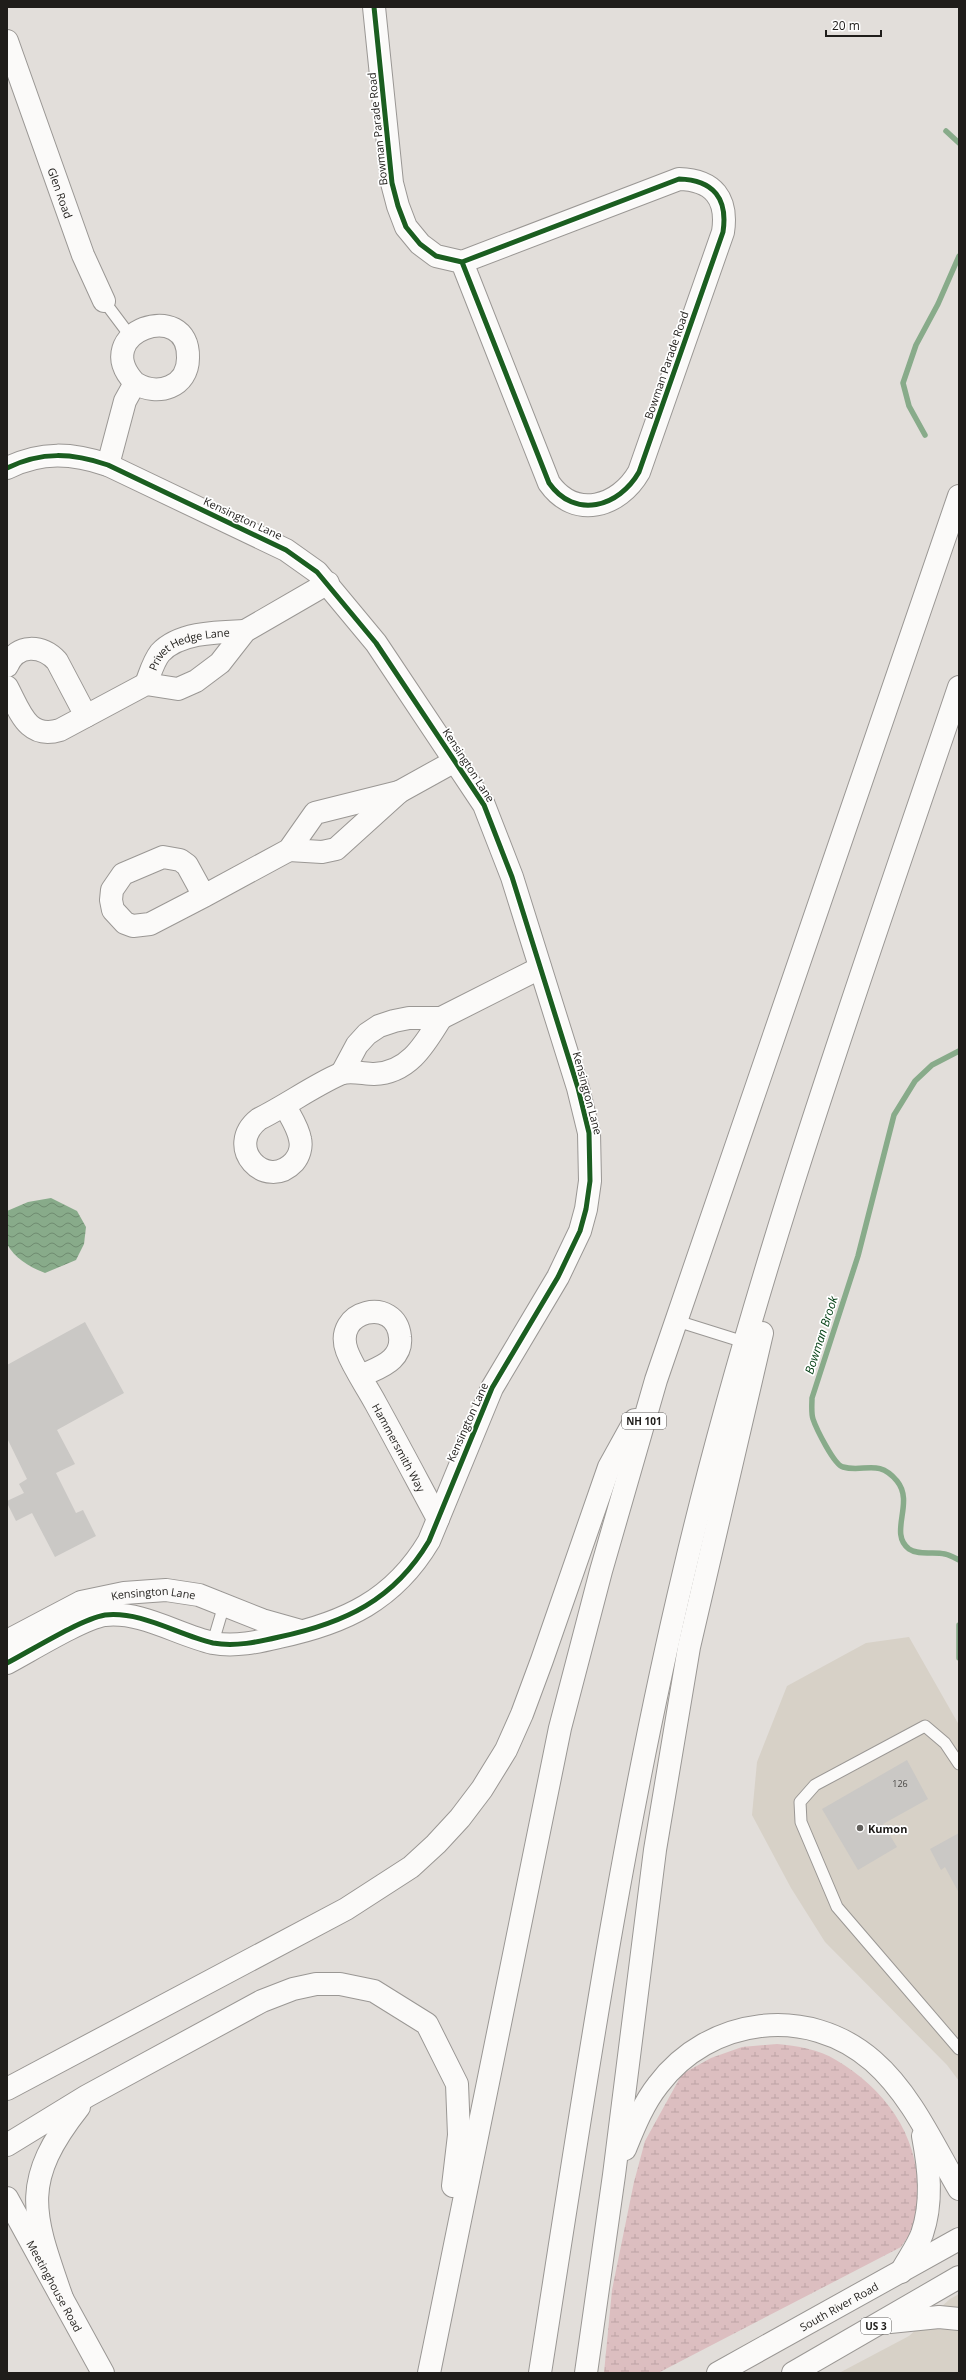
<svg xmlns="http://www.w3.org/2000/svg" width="966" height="2380" font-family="'Open Sans',sans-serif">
	<defs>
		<pattern id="wetland-marsh" width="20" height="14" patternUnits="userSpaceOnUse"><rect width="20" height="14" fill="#dcbec0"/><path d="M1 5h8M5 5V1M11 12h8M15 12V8" fill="none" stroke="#bca3a4"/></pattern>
		<pattern id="water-waves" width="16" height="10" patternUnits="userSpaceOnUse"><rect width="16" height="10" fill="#88ab8a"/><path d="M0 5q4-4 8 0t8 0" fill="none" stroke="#6f8b70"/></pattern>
	</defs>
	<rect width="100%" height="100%" fill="#e2deda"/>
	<!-- built -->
	<g fill="#d7d1c7">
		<polygon points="909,1637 959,1725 959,2081 947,2065 825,1942 791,1888 752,1815 757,1762 787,1686 866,1643"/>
		<polygon points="959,2294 959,2373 839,2373 909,2336 950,2299"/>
	</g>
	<!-- wetland -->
	<path fill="url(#wetland-marsh)" d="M777,2044C797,2046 819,2049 836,2060C885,2089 919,2135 918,2194C918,2200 919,2208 918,2215C916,2226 907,2238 901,2247L658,2373H604L612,2290L634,2182L645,2141L682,2074L711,2058L742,2047Z"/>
	<!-- water -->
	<path fill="url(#water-waves)" d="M51,1198L77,1211L86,1227L84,1244L76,1260L45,1273C30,1267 15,1259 7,1244V1211L28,1202Z"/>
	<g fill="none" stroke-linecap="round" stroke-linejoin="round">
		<!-- stream -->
		<g stroke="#88ab8a" stroke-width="5.5">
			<polyline points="946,131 959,143"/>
			<polyline points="925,435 909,406 903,383 916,345 938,304 959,256"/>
			<path d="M959,1051L932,1065L915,1081L894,1115L858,1256L812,1398C812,1404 811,1413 813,1419C816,1428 834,1465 843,1467C864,1473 878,1458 897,1481C915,1503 888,1533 909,1549C919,1556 933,1551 945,1554C950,1555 955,1558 959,1560"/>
			<polyline points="959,1625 959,1658"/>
		</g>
	</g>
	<!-- building -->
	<g fill="#cac8c5">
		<polygon points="85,1322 124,1393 57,1430 75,1464 56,1473 76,1513 83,1510 96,1536 55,1557 32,1513 16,1521 7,1503 7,1501 24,1493 19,1484 27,1479 7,1438 7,1365"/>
		<polygon points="907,1760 928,1799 883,1824 897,1847 858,1870 822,1809"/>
		<polygon points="959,1833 959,1893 945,1867 941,1870 930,1849"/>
	</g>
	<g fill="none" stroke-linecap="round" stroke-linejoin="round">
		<defs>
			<g id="service">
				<polyline points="104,301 131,337"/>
				<polyline points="677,1321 744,1342"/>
				<polyline points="213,1642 224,1605"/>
				<polyline points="959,1764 945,1743 925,1726 815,1785 800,1802 801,1822 837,1907 959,2049"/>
			</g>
			<g id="minor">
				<path d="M374,7L392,183L398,206L406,227L420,244L436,256L462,262L679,179C714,180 728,199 723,232L639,472C619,507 575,520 549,483L462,262"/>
				<path id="s1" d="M7,41L83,255L104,301"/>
				<path d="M108,465L125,401L135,383C158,397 188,387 188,358C190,297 87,332 135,383"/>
				<path d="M7,468C42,451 72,453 108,465L286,550L317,572L376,643L484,805L512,877L578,1088L589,1133L590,1181L586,1209L580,1231L558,1277L492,1388L429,1541C394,1600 345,1623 279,1637C258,1642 235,1647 213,1643C178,1635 142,1611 105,1615C81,1619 30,1651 7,1663"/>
				<path d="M7,666C17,643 42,645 57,661L86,716"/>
				<path id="s2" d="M146,684C150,674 153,662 160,653C179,632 219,632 245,631"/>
				<path d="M7,687C20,711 27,740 60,730L146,684L178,689L196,681L220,663L245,631L328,583"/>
				<polyline points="289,850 322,852 336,849 399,792 455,761"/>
				<polyline points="204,896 187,865 180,860 163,857 123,874 112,890 111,900 113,910 125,923 133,926 150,924 204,896 289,850 315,813 399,792"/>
				<polyline points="342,1073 357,1045 367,1034 379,1026 394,1021 409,1018 441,1018 540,968"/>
				<path d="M285,1106C290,1116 298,1127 300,1139C302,1147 299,1156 294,1162C266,1192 223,1147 259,1119C287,1105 313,1086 340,1074C349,1070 364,1074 374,1074C409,1073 425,1044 441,1018"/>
				<path id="s3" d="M361,1376C371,1371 384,1367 392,1359C398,1353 401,1345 400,1337C396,1295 332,1310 347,1351C354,1369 367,1387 376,1404C397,1442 417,1480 438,1519"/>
				<path id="s4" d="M7,1641L81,1602L124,1593L166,1590L199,1595L262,1620L301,1631"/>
			</g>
			<g id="primary">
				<path id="s5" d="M7,2198L103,2373"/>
				<polyline points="890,2322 939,2317 959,2319"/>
				<path id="s6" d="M718,2373L959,2239"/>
				<polyline points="793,2373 959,2277"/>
			</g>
			<g id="motorway">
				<polyline points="7,2089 346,1909 411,1867 436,1844 460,1818 482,1789 506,1750 522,1714 542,1660 609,1467 635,1420"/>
				<polyline points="7,2145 87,2096 262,2001 293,1989 316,1984 340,1984 374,1991 427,2024 457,2084 459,2135 453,2186"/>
				<path d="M625,2149C634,2127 643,2104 658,2085C709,2017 808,2004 873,2061C911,2094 934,2146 959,2189"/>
				<path d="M901,2272C908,2259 917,2247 922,2234C933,2202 929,2168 923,2136"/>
				<path d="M62,2298C33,2214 19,2183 79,2107"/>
				<polyline points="429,2373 560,1728 601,1571 656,1380 959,496"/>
				<path d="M540,2373C582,2105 621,1836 684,1572C755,1271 860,980 959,687"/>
				<polyline points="586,2373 614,2175 655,1850 689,1647 762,1333"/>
			</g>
		</defs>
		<!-- service casing -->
		<use href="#service" stroke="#9a9794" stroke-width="13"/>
		<!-- minor casing -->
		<use href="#minor" stroke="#9a9794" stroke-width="24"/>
		<!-- primary casing -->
		<use href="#primary" stroke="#9a9794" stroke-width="24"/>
		<!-- motorway casing -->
		<use href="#motorway" stroke="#9a9794" stroke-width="24"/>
		<!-- service -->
		<use href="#service" stroke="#fbfaf9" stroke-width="11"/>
		<!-- minor -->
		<use href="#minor" stroke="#fbfaf9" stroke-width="22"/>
		<!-- primary -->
		<use href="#primary" stroke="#fbfaf9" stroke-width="22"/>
		<!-- motorway -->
		<use href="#motorway" stroke="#fbfaf9" stroke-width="22"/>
		<defs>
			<g id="cycleway">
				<path d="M374,7L392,183L398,206L406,227L420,244L436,256L462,262L679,179C714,180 728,199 723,232L639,472C619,507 575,520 549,483L462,262"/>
				<path d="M7,468C42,451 72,453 108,465L286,550L317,572L376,643L484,805L512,877L578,1088L589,1133L590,1181L586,1209L580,1231L558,1277L492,1388L429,1541C394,1600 345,1623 279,1637C258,1642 235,1647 213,1643C178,1635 142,1611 105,1615C81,1619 30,1651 7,1663"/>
			</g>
		</defs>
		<!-- cycleway casing -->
		<use href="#cycleway" stroke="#fff" stroke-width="8"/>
		<!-- cycleway -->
		<use href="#cycleway" stroke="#1b5e20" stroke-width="5"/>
	</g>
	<!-- markers -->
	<circle fill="#63615d" stroke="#fff" stroke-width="1.5" cx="860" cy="1828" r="4"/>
	<g text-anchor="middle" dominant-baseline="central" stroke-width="3.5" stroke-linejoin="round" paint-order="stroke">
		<!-- number labels -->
		<g font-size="9" fill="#4a4846">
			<text x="900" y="1783">126</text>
		</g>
		<!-- shield labels -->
		<g fill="#fff" stroke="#62615f" stroke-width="1">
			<rect x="622" y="1413" width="44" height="16" rx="3"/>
			<rect x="861" y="2318" width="30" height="16" rx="3"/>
		</g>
		<g font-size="10" font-weight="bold" fill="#1f1d1a">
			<text x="644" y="1421">NH 101</text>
			<text x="876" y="2326">US 3</text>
		</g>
		<!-- street labels -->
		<g font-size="11" fill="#1f1d1a" stroke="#fff">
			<text transform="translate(377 129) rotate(-96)">Bowman Parade Road</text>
			<text stroke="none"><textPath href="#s1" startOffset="161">Glen Road</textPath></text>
			<text transform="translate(666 365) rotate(-71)">Bowman Parade Road</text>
			<text transform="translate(243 518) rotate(25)">Kensington Lane</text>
			<text stroke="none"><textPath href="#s2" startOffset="62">Privet Hedge Lane</textPath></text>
			<text transform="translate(469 765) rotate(57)">Kensington Lane</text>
			<text transform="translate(588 1093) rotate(75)">Kensington Lane</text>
			<text transform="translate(467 1422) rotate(-66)">Kensington Lane</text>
			<text stroke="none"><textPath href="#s3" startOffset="266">Hammersmith Way</textPath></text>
			<text stroke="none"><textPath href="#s4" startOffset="157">Kensington Lane</textPath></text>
			<text stroke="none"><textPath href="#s5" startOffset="100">Meetinghouse Road</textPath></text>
			<text stroke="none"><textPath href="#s6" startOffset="138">South River Road</textPath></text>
		</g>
		<!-- poi labels -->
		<g font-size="11" font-weight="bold" fill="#1f1d1a" stroke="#fff" text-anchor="start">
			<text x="868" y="1828">Kumon</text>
		</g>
		<!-- water labels -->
		<g font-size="12" font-style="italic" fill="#003d11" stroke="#fff">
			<text transform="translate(821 1335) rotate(-72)">Bowman Brook</text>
		</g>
	</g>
	<!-- border -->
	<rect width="966" height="2380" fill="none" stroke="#1f1d1a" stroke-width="16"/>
	<!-- scale -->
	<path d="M826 30v6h55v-6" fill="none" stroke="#1f1d1a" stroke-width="2"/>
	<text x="832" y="30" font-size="12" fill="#1f1d1a" stroke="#ffffff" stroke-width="3" paint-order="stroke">20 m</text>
</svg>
